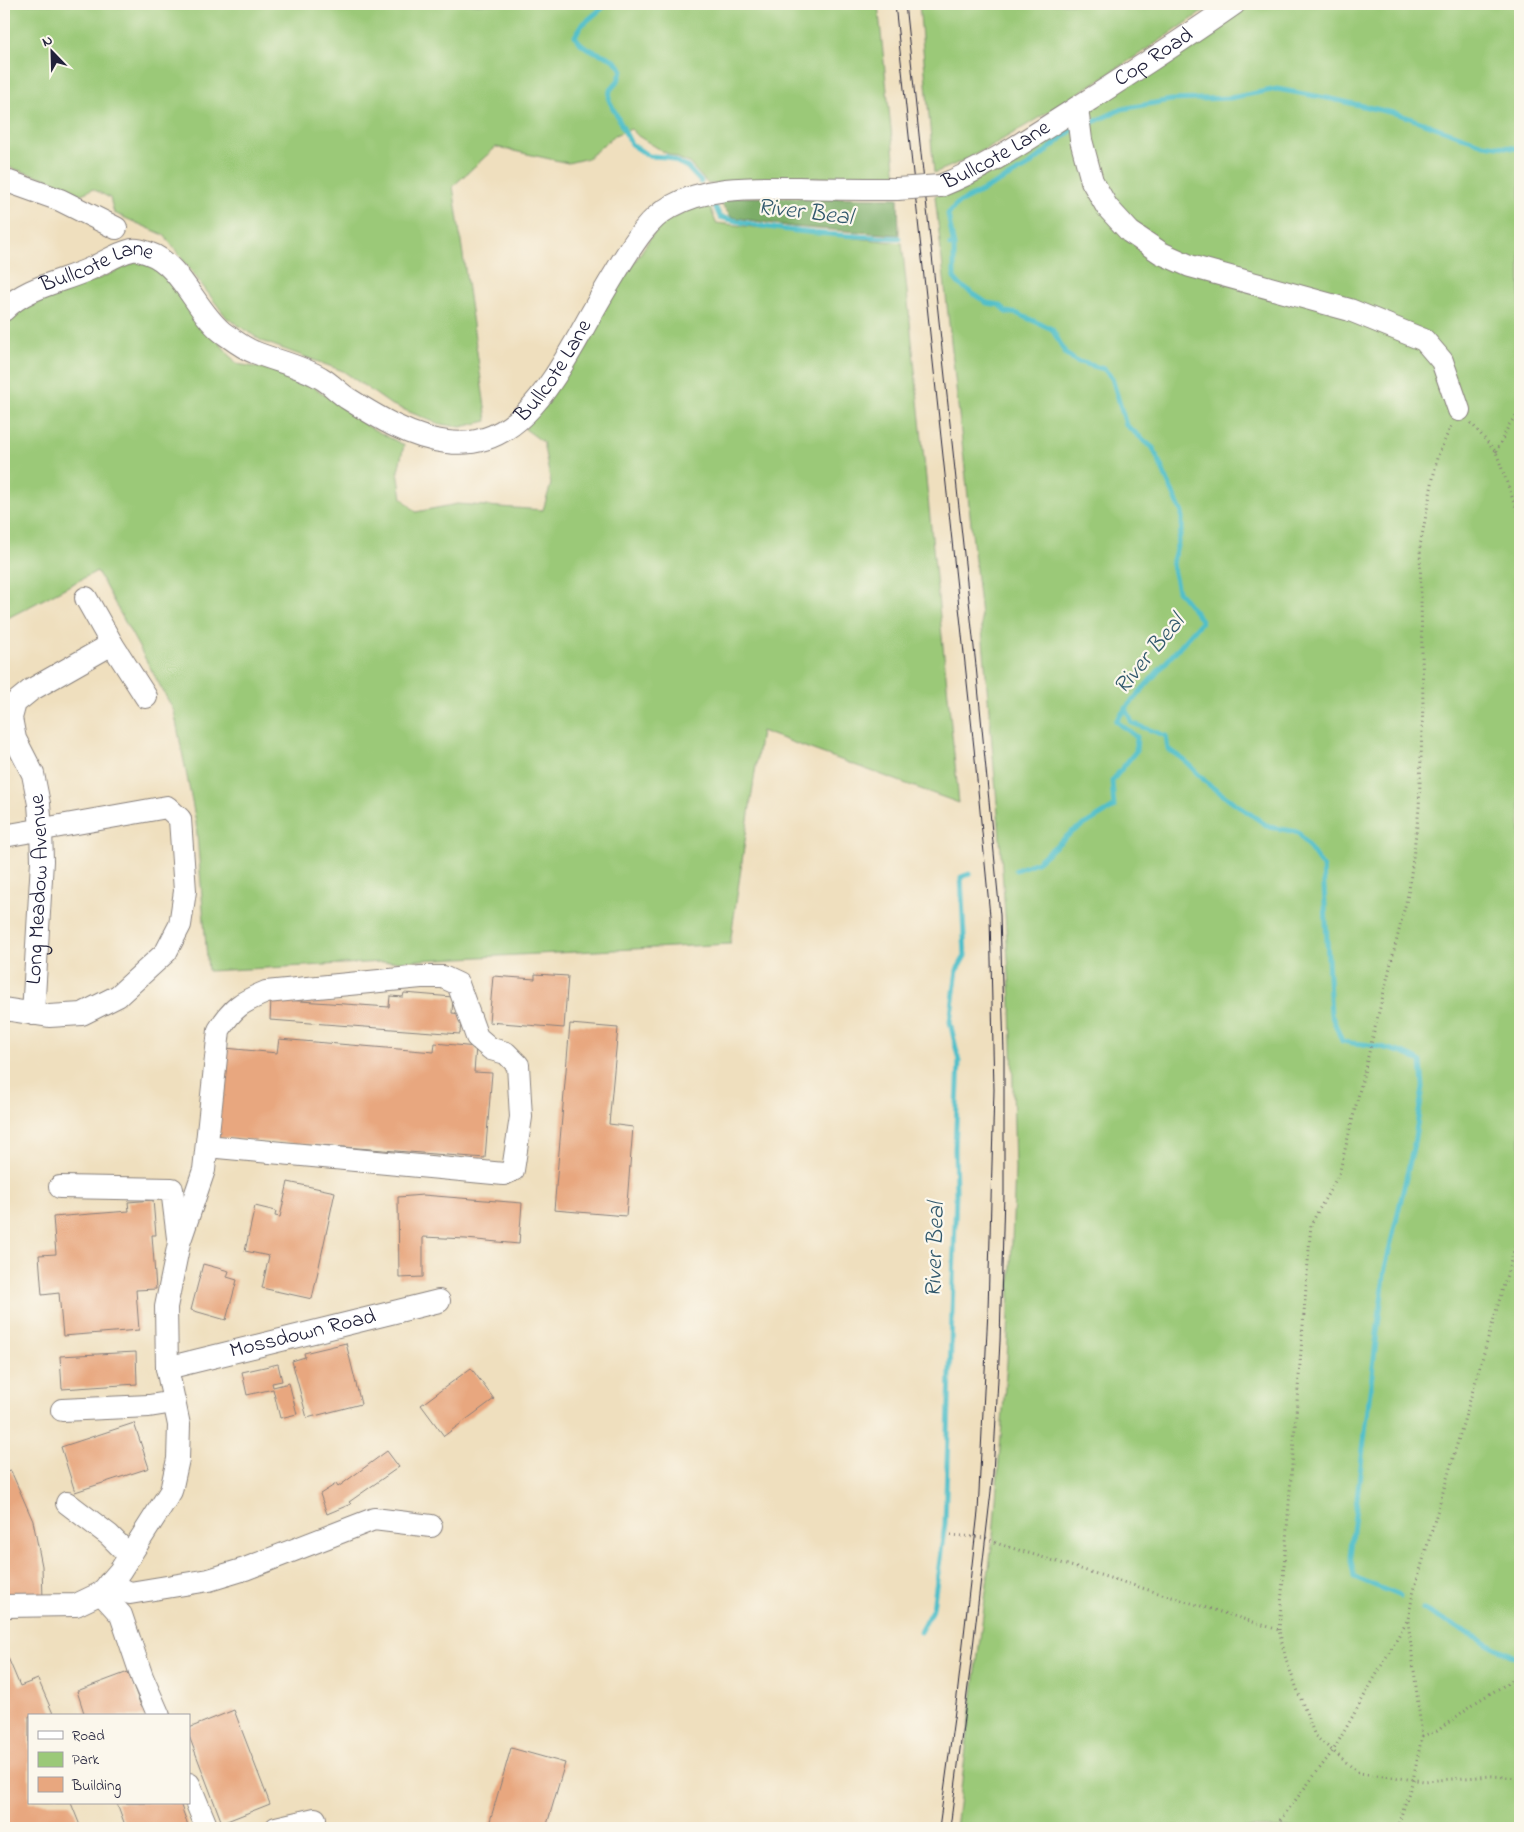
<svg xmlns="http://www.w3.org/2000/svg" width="1524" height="1832" font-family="'Indie Flower',sans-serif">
	<rect width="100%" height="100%" fill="#fbf7ec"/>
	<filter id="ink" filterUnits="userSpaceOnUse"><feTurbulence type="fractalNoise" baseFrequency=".02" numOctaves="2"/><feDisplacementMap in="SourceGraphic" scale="10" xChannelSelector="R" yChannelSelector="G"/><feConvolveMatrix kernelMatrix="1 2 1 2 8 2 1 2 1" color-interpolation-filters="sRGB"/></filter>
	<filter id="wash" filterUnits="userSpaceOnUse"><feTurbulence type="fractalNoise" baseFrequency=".0096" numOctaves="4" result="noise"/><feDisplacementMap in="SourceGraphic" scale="20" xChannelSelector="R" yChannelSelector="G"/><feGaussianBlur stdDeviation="1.12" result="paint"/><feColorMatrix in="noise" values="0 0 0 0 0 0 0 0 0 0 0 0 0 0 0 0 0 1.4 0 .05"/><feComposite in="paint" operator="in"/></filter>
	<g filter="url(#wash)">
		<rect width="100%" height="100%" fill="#efdfbe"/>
		<!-- green -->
		<g fill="#9bc978" stroke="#5e765a">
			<polygon points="4,4 878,4 896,177 820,178 708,184 689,163 664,152 638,136 631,129 615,135 588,158 568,163 496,147 453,186 487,421 461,427 439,424 390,404 343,371 262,341 227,318 164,235 114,213 110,198 93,189 79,195 51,180 4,166"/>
			<path d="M919,4H1214C1164,39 1113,71 1061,104C1020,129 979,156 934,173Z"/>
			<polygon points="1243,4 1520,4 1520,1828 956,1828 993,1536 1007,1361 1015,1170 1011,1002 999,825 980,606 935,196"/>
			<polygon points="708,201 716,223 902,243 959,803 761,731 730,944 208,971 196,822 174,711 97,571 4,620 4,327 20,310 103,277 136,262 150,265 162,274 237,364 296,374 369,427 404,445 398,471 402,498 416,512 457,504 543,510 551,484 543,442 525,429 659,225"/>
		</g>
		<!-- forest -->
		<polygon fill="#7cad68" stroke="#4f6852" points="738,197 898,198 899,235 793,227 731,217 719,201"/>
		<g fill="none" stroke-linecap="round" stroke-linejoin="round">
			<!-- stream -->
			<g stroke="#51bfc9" stroke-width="5">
				<path d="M607,4L582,25L575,36C587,57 612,50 622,70L618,81L610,90L609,100L631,144L649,156L667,157L687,167L701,182"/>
				<polyline points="1089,124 1122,109 1171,100 1230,98 1277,89 1332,99 1398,114 1483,144 1520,149"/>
				<path d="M715,206L720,217C777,232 840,236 899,238"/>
				<polyline points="950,245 954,247 954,278 960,285 987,303 1000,305 1006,312 1018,314 1052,329 1066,354 1076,361 1104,369 1112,378 1126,425 1153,448 1182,513 1182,528 1172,564 1178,591 1202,621 1126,708 1116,721 1137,737 1136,751 1112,781 1114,807 1072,832 1037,862 1016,870"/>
				<polyline points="954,247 948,214 957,204 1027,167 1072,130"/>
				<path d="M1126,708L1132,723L1166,736L1168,749L1184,760L1209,785L1269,827L1298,832L1323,867L1331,1014L1342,1041C1351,1044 1360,1043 1369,1045C1387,1048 1406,1052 1421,1062L1423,1087L1414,1144L1385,1268L1350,1556L1354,1577L1400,1596"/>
				<polyline points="1422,1609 1520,1660"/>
				<polyline points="920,1632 933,1608 945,1524 956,1192 955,1149 959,1061 950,1022 957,970 965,956 961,877 969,874"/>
			</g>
		</g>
		<g id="blocks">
			<!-- building -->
			<g fill="#e8a77f">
				<polygon points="535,974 568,976 564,1028 489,1022 493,976 535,979"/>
				<polygon points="404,993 453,997 452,1013 461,1014 460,1034 270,1020 271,999 389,1007 390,996 403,997"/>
				<polygon points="570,1024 618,1028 609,1124 633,1127 626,1216 554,1210"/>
				<polygon points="279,1039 434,1052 435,1043 476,1047 474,1072 492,1073 485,1158 217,1137 225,1048 277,1053"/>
				<polygon points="288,1182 335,1192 312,1299 262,1288 269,1256 245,1251 255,1206 276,1211 275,1216 280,1217"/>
				<polygon points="423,1195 522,1203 519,1244 466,1239 423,1237 423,1277 399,1278 398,1197"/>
				<polygon points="153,1200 156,1235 152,1235 156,1289 136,1290 139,1330 63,1336 59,1293 42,1295 39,1255 56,1254 53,1217 129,1211 128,1202"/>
				<polygon points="203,1264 229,1271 227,1277 237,1280 226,1320 191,1310"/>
				<polygon points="346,1343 361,1404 307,1418 292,1361 305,1357 304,1353"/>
				<polygon points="136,1352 137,1384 62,1389 60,1356"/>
				<polygon points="278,1364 282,1381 272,1383 273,1387 289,1383 297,1414 280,1418 273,1389 247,1395 242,1372"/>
				<polygon points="471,1368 494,1399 444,1436 421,1405"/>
				<polygon points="134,1423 149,1468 75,1492 61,1447"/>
				<polygon points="387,1451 399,1467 349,1502 351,1504 327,1514 320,1494 336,1484 338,1487"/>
				<polygon points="11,1471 33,1521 42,1566 43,1600 4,1600 4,1565 5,1565 4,1556 4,1473"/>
				<polygon points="6,1653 20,1686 38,1679 54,1716 29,1716 29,1803 71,1803 81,1828 6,1828 4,1822 4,1654"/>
				<polygon points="128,1672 141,1706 145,1705 149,1716 85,1716 77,1691"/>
				<polygon points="234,1710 270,1804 222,1823 189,1736 189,1728"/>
				<polygon points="511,1748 565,1763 546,1828 488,1828"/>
				<polygon points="117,1803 180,1803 189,1828 126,1828"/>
			</g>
		</g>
	</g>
	<g filter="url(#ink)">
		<use href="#blocks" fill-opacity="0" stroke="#88807c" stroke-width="1"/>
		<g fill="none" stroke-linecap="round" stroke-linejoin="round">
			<defs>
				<g id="minor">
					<polyline points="1077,108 1081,140 1092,181 1107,207 1130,232 1161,253 1190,266 1350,310 1424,340 1442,361 1459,410"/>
					<polyline points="4,180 60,200 116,228"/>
					<path id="s1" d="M940,186C986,168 1028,139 1069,113C1125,77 1180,42 1234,4"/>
					<path id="s2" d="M4,310C27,286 63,282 92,268C105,262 118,253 132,250C137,249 143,251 148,253C181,264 195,310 222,332C232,339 243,348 254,352C276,361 301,366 321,378C330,383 338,392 347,398C377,417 411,438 447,442C515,451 550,386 579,336C592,312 606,288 620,265C633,244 648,219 670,207C709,185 755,188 798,188C831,189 864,189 897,189"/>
					<polyline points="86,598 112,644 146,697"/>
					<polyline points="4,836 167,807 180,819 185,891 180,925 166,952 118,996 82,1014 49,1016 4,1009"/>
					<path id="s3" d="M33,1014L42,861L41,830L39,804L33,774L15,739L11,718L15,703L31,690L112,644"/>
					<polyline points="60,1187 172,1189 178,1238"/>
					<path id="s4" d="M167,1368L439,1301"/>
					<polyline points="62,1410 149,1406 174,1402"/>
					<polyline points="67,1503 109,1535 130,1556"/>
					<polyline points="109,1583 130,1593 209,1580 245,1569 374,1519 431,1526"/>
					<polyline points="101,1593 121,1615 142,1677 159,1716"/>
					<path d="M4,1606L76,1605L101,1593L120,1571L171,1491L178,1459L179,1425L167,1368L166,1307L179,1243L204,1170L219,1030C233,1007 242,1002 266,992L421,977H443L458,984L477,1037L491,1049L506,1053L518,1065L521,1117L513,1170L504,1174L207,1146"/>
					<polyline points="189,1784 207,1828"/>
					<polyline points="276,1828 315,1819"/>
				</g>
			</defs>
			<!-- minor casing -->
			<use href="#minor" stroke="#88807c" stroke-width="24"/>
			<!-- path -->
			<g stroke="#88807c" stroke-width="3" stroke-dasharray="1 4" stroke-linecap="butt">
				<polyline points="1471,423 1496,452 1520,519"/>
				<polyline points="1496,452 1509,425 1520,410"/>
				<polyline points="951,1535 986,1538 999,1544 1279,1630 1286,1660 1315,1736 1359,1773 1424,1781 1492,1776 1520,1778"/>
				<polyline points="1279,1630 1311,1224 1339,1174 1409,890 1419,809 1423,704 1420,546 1437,458 1451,426"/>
				<polyline points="1422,1736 1437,1731 1476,1702 1520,1676"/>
				<polyline points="1274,1828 1333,1751 1408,1619 1413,1594 1520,1230"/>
				<polyline points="1397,1828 1413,1780 1422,1736 1408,1621"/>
			</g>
			<!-- minor -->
			<use href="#minor" stroke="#fff" stroke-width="22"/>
			<!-- tram -->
			<g stroke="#22223b" stroke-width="1">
				<polyline points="895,4 974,748 990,916 994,1090 988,1310 978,1512 957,1696 939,1828"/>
				<polyline points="905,4 976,666 1000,915 1004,1053 1004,1193 1000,1341 993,1474 973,1647 950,1828"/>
			</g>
			<defs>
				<polyline id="minor-bridge" points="897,189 940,186"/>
			</defs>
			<!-- minor-bridge casing -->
			<use href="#minor-bridge" stroke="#88807c" stroke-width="24" stroke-linecap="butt"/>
			<!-- minor-bridge -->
			<use href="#minor-bridge" stroke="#fff" stroke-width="22"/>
		</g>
	</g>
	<g text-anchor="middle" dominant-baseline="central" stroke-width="4.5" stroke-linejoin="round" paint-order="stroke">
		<!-- street labels -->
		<g font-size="22" fill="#22223b" stroke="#fbf7ec">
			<text stroke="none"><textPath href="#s1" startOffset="250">Cop Road</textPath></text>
			<text stroke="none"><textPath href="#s1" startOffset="64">Bullcote Lane</textPath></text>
			<text stroke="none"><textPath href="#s2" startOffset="104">Bullcote Lane</textPath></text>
			<text stroke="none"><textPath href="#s2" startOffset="659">Bullcote Lane</textPath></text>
			<text stroke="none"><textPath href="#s3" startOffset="125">Long Meadow Avenue</textPath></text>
			<text stroke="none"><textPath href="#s4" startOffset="140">Mossdown Road</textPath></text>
		</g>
		<!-- water labels -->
		<g font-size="24" font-style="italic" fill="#32596d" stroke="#fbf7ec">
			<text transform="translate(805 213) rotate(7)">River Beal</text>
			<text transform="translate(1150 655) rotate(-50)">River Beal</text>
			<text transform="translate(936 1250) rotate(-88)">River Beal</text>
		</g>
	</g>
	<!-- margin -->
	<rect width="1524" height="1832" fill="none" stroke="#fbf7ec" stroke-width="20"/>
	<!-- legend -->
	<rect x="28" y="1714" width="162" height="90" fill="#fbf7ec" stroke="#a4a2a5"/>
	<rect x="38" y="1731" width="25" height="8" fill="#ffffff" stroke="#a4a2a5"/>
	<text x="72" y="1740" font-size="15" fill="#22223b">Road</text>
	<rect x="38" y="1752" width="25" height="15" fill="#9bc978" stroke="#a4a2a5"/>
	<text x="72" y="1764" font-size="15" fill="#22223b">Park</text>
	<rect x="38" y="1777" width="25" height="15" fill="#e8a77f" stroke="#a4a2a5"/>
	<text x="72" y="1790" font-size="15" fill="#22223b">Building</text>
	<!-- north arrow -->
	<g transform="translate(52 52) rotate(337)" stroke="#fbf7ec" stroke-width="4" paint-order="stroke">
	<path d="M0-4L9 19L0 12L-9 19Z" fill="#22223b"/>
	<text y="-8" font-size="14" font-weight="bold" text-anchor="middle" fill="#22223b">N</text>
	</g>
</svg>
